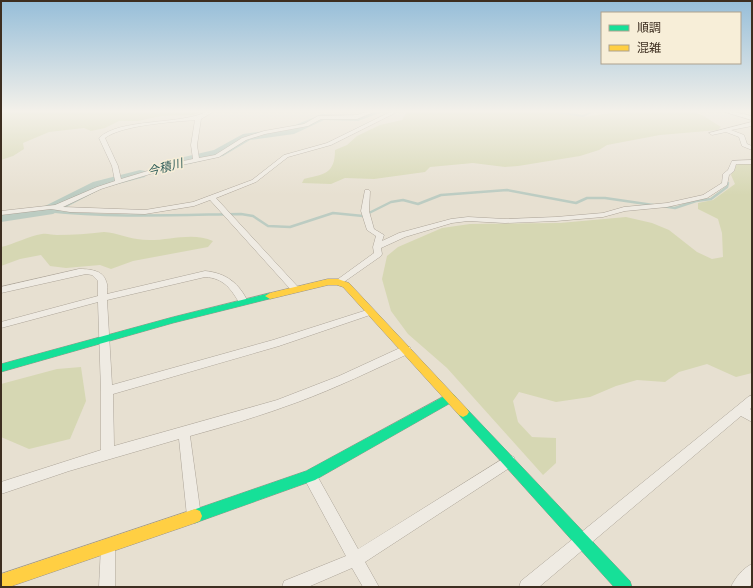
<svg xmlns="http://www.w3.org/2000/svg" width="753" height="588" font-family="Merriweather,'Noto Sans JP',serif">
	<rect width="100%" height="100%" fill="#e7e0d1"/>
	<!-- green -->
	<g fill="#d6d7b3">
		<polygon points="1,112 203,112 193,115 161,116 138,121 119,121 105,128 91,131 84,128 49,132 23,143 24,149 13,156 1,160"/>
		<path d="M407,112H553L585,117L615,112H693L702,115L721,127L718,130L660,135L607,145L599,150L580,156L518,166L505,167L473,163L430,167L425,172L374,179L345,178L331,184L302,183L304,179C324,174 335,174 335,150L347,145L357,136L380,125L402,120Z"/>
		<polygon points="742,163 752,163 752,373 736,377 707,364 679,372 665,382 637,380 616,386 590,397 556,402 519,392 513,401 518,422 532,437 556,438 556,463 543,475 447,368 408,334 391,311 382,279 387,256 398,247 442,228 470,224 560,223 626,217 652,223 669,230 697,252 712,259 723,257 722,233 718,219 698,209 698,203 713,200 735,184 731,175 736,165"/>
		<path d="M104,232C118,233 124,237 137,239C162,244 189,230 213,241L208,247L133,261L111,269L100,265L66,268L50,266L41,255L20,259L1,266V247C15,244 28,236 42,234C47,233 52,235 57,235C73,235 88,234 104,232Z"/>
		<polygon points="81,367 86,401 70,439 29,449 1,437 1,384 57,369"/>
	</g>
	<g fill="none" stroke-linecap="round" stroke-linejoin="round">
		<!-- stream-far1 -->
		<polyline stroke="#bcccc2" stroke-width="2" points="557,112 583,116 591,112"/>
		<!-- stream -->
		<g stroke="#bcccc2" stroke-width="2.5">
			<polyline points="662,206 675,208 696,201 711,199 727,187 728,183"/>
			<path d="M47,211C111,218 176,215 241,214L253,216L268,226L290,227L333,213L363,216L391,202L403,200L418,204L441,195L507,190L576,203L587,198H605L653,205"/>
		</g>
		<!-- river -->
		<g fill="#bcccc2" fill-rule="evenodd">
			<polygon points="365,112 382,112 358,121 324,120 294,134 250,140 223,156 176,167 171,166 169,163 171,160 214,150 243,134 288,128 322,114 357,115"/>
			<polygon points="140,170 145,171 147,174 145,177 103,188 53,214 1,222 1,212 43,207 93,182"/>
		</g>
		<defs>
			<g id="street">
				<path d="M206,112H213L201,119L197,145L199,158L215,155L242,138L264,131L304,124L318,116L357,115L366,112H374L357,119H321L308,126L265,134L246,140L219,157L177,166L120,183L101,189L63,207L145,210L193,202L252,180L284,155L327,143L390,112H397L331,145L288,157L256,182L216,198L298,287L299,289L298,291H292L210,200L194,206L145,214L70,212L51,209L1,215V211L55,205L97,187L115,181L112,166L99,138C119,118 180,125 206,112ZM195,120L191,145L193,159L174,163L121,179L118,166L105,138C122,125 173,122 195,120Z"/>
				<polygon points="725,112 734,112 752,116 752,120"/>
				<polygon points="752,122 752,126 731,130 744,135 747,144 752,146 752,150 742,146 739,137 726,132 712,135 709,133"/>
				<polygon points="752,160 752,164 736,164 734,171 729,175 727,185 707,198 667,207 625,211 603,217 556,221 505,223 468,221 452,223 405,237 381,248 382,254 381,256 341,284 338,285 334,282 374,253 373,247 376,236 367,230 361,211 365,190 369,190 370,191 369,211 374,229 384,235 382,241 399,233 451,219 468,217 505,219 556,217 603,213 624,207 667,203 703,195 722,183 723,174 728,170 732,161"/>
				<path d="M79,269C89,269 103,270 106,281C108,285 107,290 107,294L205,271C226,273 239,283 248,302L243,305L240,304C231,289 224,278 205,277L107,300L112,385L273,340L367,310H373L375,312L373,314L279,346L113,394L114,446L277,400L339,376L402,347H410L411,350L410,353C373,370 336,388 298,402C263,415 227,426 190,436L201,516L199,521L194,523L189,521L187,516L179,439L69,471L1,494V482L101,450V391L98,302L1,328V322L98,296V281L92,275L86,274L1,293V287Z"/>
				<polygon points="752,395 752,407 750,409 752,411 752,422 741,416 539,587 519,587 521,581 737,406 748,397"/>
				<polygon points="509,455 514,457 515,461 514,465 365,562 379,587 363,587 352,568 308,587 282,587 284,581 346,556 305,480 303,476 305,472 310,470 315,472 358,549"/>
				<polygon points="108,539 113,541 115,546 115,587 99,587 101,546 103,541"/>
				<path d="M752,564V584L749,587H731C735,578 743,568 752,564Z"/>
			</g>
			<g id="fast">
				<polygon points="270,293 275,296 273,298 173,323 1,372 1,364 173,317"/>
				<polygon points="450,393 454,395 456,398 454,401 315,480 195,523 190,521 188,516 190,511 306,471"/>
				<polygon points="463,407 467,409 630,581 632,587 614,587 459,415 457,412 459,409"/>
			</g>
			<g id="slow">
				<polygon points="328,279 338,279 349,283 467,409 469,412 467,415 463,417 459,415 343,287 337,285 328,285 270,299 265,296 270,293"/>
				<polygon points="195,509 200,511 202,516 200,521 195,523 9,587 1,587 1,574"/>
			</g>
		</defs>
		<!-- street casing -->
		<use href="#street" stroke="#ada599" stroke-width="1"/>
		<!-- fast casing -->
		<use href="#fast" stroke="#9c958a" stroke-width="1"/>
		<!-- slow casing -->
		<use href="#slow" stroke="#9c958a" stroke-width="1"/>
		<!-- street -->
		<use href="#street" fill="#efebe3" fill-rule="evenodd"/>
		<!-- fast -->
		<use href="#fast" fill="#16e098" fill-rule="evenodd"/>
		<!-- slow -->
		<use href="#slow" fill="#ffcf43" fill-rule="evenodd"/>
	</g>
	<!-- sky -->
	<linearGradient id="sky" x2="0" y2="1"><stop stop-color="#96bed9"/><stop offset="0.57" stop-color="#f4f1ea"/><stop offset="1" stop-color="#f4f1ea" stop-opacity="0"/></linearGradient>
	<rect width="753" height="195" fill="url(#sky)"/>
	<g text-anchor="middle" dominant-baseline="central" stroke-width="3" stroke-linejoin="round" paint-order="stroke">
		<!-- far-water labels -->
		<g font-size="12" font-style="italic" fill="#2f5d5a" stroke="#f7eed8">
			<text transform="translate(165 167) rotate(-15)">今積川</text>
		</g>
	</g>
	<!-- border -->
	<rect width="753" height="588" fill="none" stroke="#3d2e20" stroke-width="4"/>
	<!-- legend -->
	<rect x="601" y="12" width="140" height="52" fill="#f7eed8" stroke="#ada18e"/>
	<rect x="609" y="25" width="20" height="6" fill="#16e098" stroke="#ada18e"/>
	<text x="637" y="32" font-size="12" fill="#3d2e20">順調</text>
	<rect x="609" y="45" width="20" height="6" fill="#ffcf43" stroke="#ada18e"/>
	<text x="637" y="52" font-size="12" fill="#3d2e20">混雑</text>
</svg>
